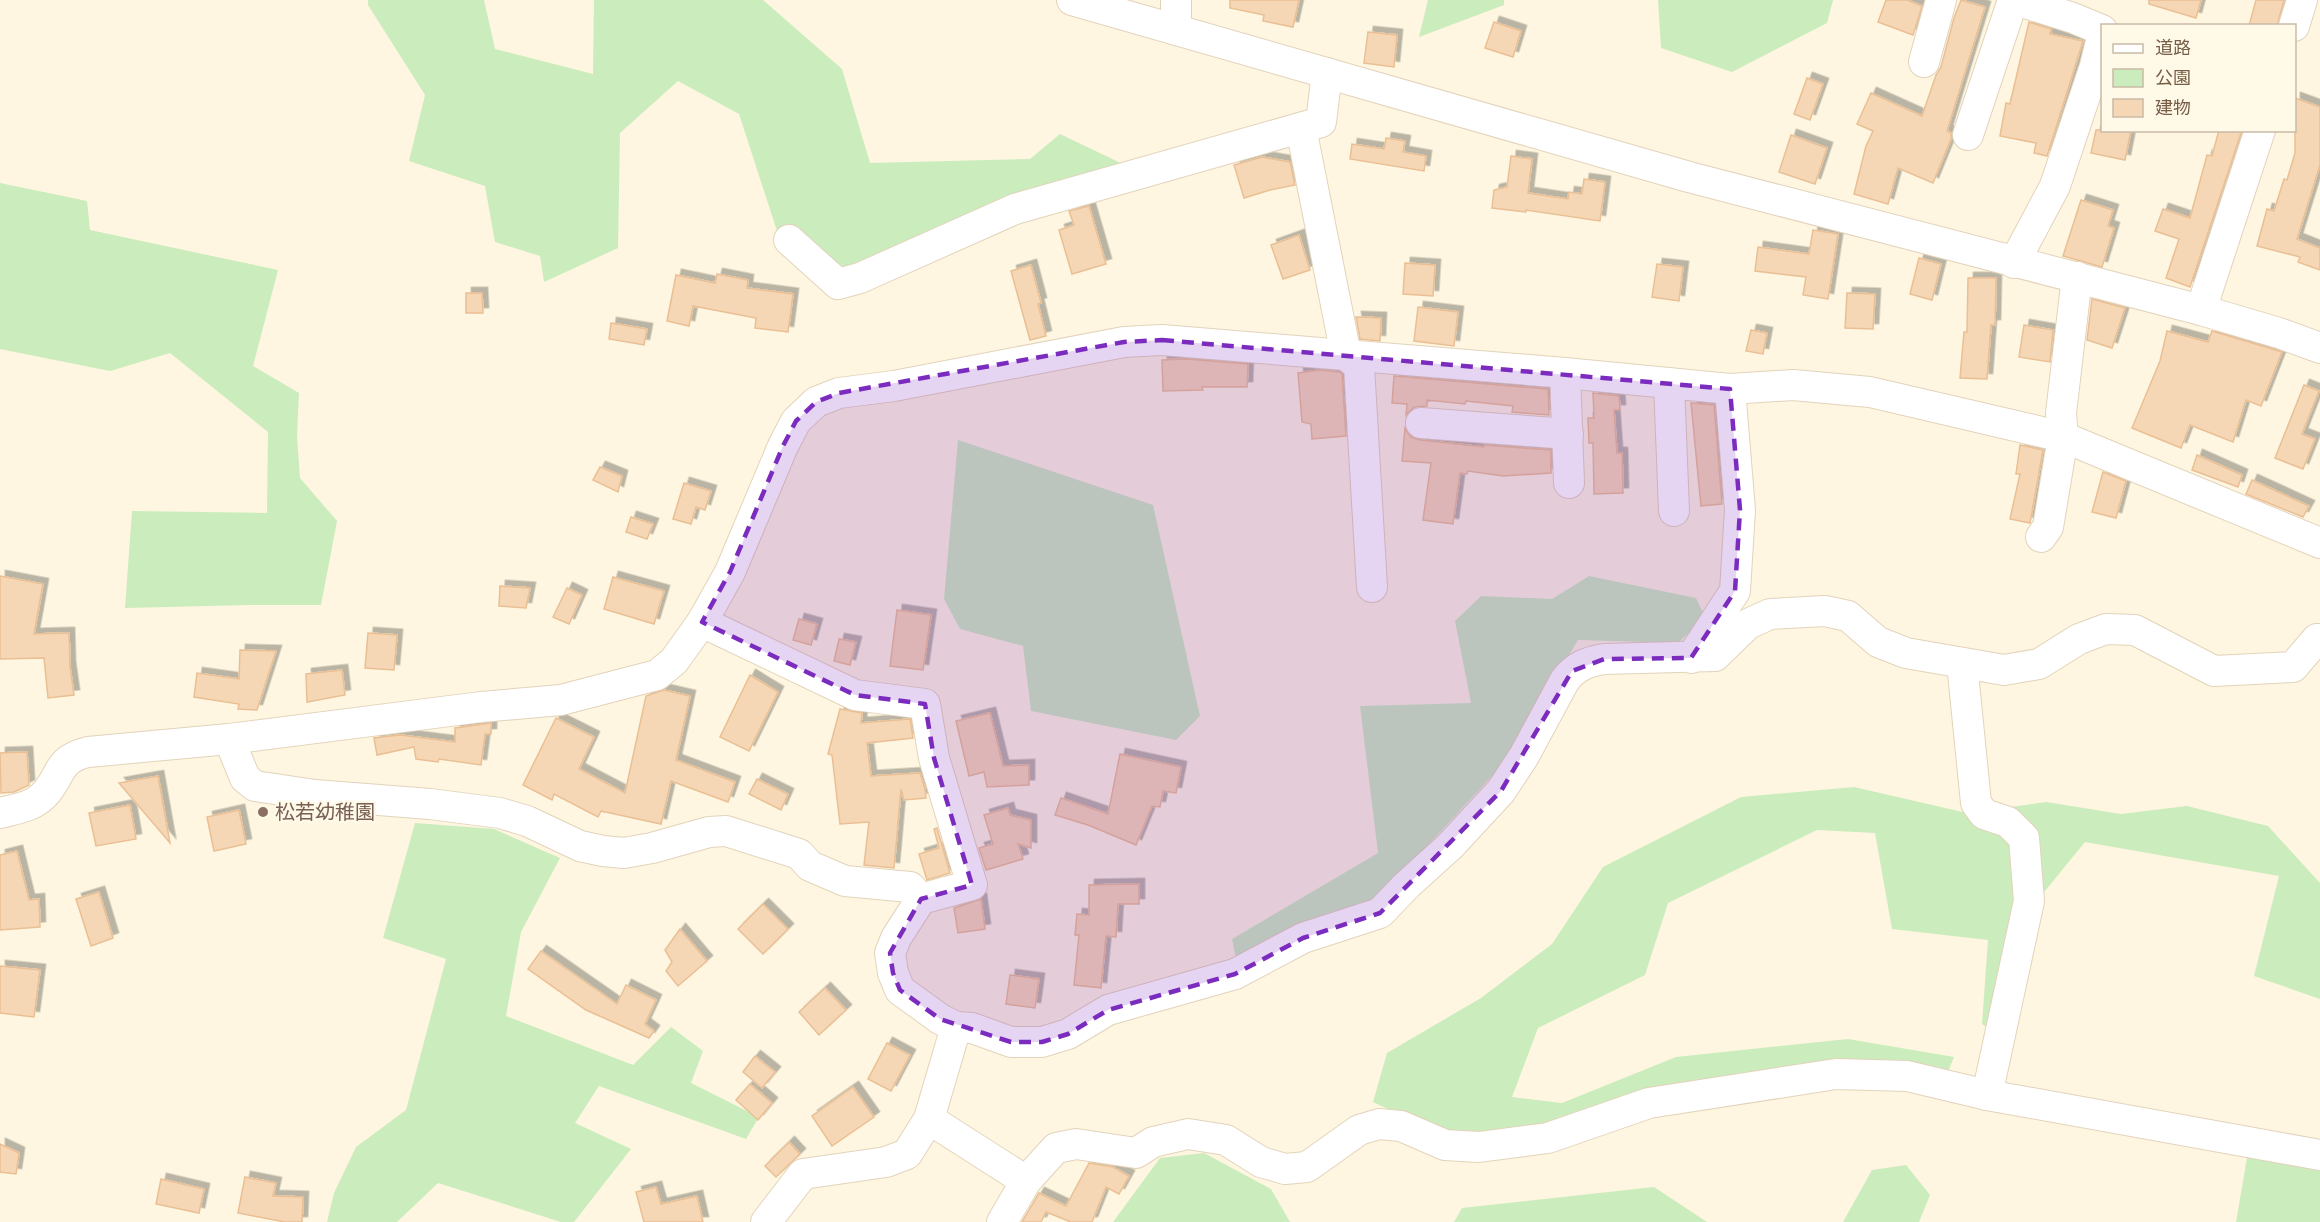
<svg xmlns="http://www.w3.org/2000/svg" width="2320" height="1222" font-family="Arial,'Noto Sans JP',sans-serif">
	<defs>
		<filter id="shadow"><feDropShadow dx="5.5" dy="-5.5" stdDeviation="0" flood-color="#0004"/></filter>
	</defs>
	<rect width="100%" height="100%" fill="#fef6e0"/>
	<!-- green -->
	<g fill="#cbecbd">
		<polygon points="368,0 484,0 495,49 593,74 594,0 763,0 842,69 870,163 1030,159 1060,134 1133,169 845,267 778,234 739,114 678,81 620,133 618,248 544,282 540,256 495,242 485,186 409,161 425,95 368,5"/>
		<polygon points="1428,0 1504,0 1504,5 1419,37"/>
		<polygon points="1658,0 1833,0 1827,23 1732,72 1661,48"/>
		<polygon points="0,183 87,201 90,230 278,270 253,366 299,393 297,436 300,478 337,521 321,605 248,605 125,608 132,511 267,513 268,432 170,353 110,371 0,349"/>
		<polygon points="958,440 1153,505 1200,716 1176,740 1031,711 1023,646 960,629 944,599"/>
		<polygon points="1589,576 1696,598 1705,617 1678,643 1578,640 1503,764 1369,909 1236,960 1232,939 1378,853 1360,706 1471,703 1455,621 1481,596 1552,599"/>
		<polygon points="1854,787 1967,813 2046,802 2121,814 2187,806 2268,826 2320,883 2320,999 2254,976 2279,876 2085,842 2036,902 2007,1041 1982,1024 1988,940 1892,929 1875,833 1817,830 1668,903 1645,975 1538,1028 1512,1097 1562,1103 1676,1057 1848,1039 1954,1057 1947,1074 1833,1061 1528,1134 1455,1141 1373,1102 1387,1053 1481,998 1552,944 1603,867 1741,797"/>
		<polygon points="415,823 494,829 560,858 521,932 506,1016 633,1065 671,1027 703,1051 691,1083 759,1117 746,1139 599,1086 575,1123 631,1149 574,1222 561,1222 438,1183 397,1222 327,1222 334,1193 356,1147 406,1110 446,959 383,938"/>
		<polygon points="2248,1152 2320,1166 2320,1222 2236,1222"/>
		<polygon points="1204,1153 1271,1189 1290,1222 1113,1222 1160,1158"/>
		<polygon points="1906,1165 1930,1195 1919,1222 1843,1222 1872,1170"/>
		<polygon points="1654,1187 1707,1222 1454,1222 1462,1208"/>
	</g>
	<!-- building -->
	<g fill="#f6d7b5" stroke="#eabf94" stroke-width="1.5" filter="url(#shadow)">
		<polygon points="1230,0 1299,0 1293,27 1263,21 1264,15 1230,8"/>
		<polygon points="1886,0 1907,0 1922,6 1913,35 1878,22"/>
		<polygon points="1961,0 1985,7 1947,131 1951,133 1951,139 1933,183 1898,168 1888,204 1854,194 1866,146 1873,131 1857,124 1871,93 1922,116 1936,75 1941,67 1954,18"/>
		<polygon points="2149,0 2201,0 2196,18 2149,4"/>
		<polygon points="2256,0 2284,0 2277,26 2249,26"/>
		<polygon points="1494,22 1521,31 1513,57 1485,48"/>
		<polygon points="2029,22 2051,29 2050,34 2083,41 2047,156 2034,153 2036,143 2000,136 2006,103 2010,104"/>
		<polygon points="1368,32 1397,35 1394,67 1364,63"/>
		<polygon points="1807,78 1823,84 1810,120 1794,114"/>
		<polygon points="2295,98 2320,107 2320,165 2297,239 2320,248 2320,270 2298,262 2300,257 2257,246 2267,209 2274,211 2284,179 2287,180 2295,153"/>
		<polygon points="2096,130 2131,130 2125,160 2091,153"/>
		<polygon points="2219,130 2242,130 2190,287 2166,278 2179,239 2155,231 2163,209 2190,218 2207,155 2212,156"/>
		<polygon points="1791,135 1827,148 1815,184 1779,172"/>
		<polygon points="1386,138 1405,141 1403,152 1426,156 1424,171 1350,159 1352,144 1384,149"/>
		<polygon points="1511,156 1532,159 1528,193 1568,199 1569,192 1582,194 1584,179 1605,182 1600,221 1526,210 1526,212 1492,208 1494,190 1507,187"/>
		<polygon points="1262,157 1290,162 1295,185 1270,190 1244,198 1234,165"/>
		<polygon points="2081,200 2113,210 2108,226 2114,228 2102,267 2063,256"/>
		<polygon points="1089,206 1106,264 1072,274 1059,230 1074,225 1069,211"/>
		<polygon points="1813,230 1838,234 1828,299 1803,295 1806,277 1755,271 1758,247 1809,254"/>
		<polygon points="1299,235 1310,270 1283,279 1271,245"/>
		<polygon points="1919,258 1941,264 1932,300 1910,294"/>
		<polygon points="1405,263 1435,265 1433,296 1403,294"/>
		<polygon points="1657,264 1683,267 1679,301 1652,297"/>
		<polygon points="1031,265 1041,303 1038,304 1046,336 1030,340 1011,271"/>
		<polygon points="717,274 748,280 747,288 793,294 788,332 755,328 756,318 693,306 689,326 667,321 676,275 715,283"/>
		<polygon points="1968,278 1996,278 1995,325 1991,325 1987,379 1960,378 1964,332 1967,332"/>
		<polygon points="466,293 482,293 483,313 466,313"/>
		<polygon points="1847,293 1875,294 1873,329 1845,328"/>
		<polygon points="2092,299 2125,308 2112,348 2087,340"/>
		<polygon points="1418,307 1458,312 1454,346 1414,341"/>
		<polygon points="1356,317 1381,318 1380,341 1360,339"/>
		<polygon points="611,323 647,329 644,345 609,339"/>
		<polygon points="2024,325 2053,330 2050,362 2019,357"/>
		<polygon points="1751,330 1767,333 1763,354 1746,351"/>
		<polygon points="2167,331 2208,342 2212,331 2282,352 2261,406 2246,400 2233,442 2190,425 2181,448 2132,428 2160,361"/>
		<polygon points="1187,359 1248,364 1247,387 1202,387 1203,390 1163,391 1162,360"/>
		<polygon points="1320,370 1339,372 1342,374 1346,436 1312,439 1311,424 1302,422 1298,373"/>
		<polygon points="1394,376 1548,389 1549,415 1512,412 1513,406 1466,401 1465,404 1427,400 1427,406 1414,407 1406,415 1407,404 1392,403"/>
		<polygon points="2304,385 2319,391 2302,434 2315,439 2303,469 2275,458"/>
		<polygon points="1593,393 1619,396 1620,410 1614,410 1617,453 1622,453 1623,493 1594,494 1593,443 1589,443 1588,418 1594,418"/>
		<polygon points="1691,403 1714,405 1722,504 1701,506"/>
		<polygon points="1405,428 1411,437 1420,440 1484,447 1484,445 1551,450 1551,473 1503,476 1468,471 1467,474 1460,473 1453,524 1423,520 1431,463 1402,461"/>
		<polygon points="2020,445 2043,450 2030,523 2010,519 2020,474 2016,474"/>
		<polygon points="2197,455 2242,475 2238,487 2192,470"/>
		<polygon points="600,467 622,476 618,492 593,480"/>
		<polygon points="2103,472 2126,481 2116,518 2092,512"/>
		<polygon points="2252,480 2309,506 2303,517 2246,494"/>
		<polygon points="684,483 711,491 705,510 696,507 691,524 673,519"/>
		<polygon points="631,517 653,524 647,539 626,532"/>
		<polygon points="0,576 43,584 34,634 69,633 70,667 74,695 48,698 44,658 0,659"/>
		<polygon points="613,577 664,591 654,624 604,609"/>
		<polygon points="500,586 530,588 526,608 499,606"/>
		<polygon points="567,588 582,595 569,624 553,617"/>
		<polygon points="897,610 931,615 923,670 890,666"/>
		<polygon points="799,619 817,624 811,645 793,640"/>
		<polygon points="368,633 397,635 394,670 365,668"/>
		<polygon points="839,639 856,642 850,665 834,661"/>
		<polygon points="240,650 276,651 257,710 238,709 239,704 194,697 197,673 239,679"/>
		<polygon points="342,670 345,695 307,702 306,674"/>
		<polygon points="750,675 778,692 749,751 720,737"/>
		<polygon points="664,690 690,696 676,760 735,782 728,802 671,781 661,824 601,811 598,817 554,794 552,800 523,785 556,718 594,737 579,769 625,793 646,696"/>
		<polygon points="840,709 862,713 861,723 910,719 913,738 867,743 871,776 920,773 925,789 926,798 904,800 901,789 894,868 864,865 869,822 840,824 832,755 828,754"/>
		<polygon points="990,713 1003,766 1029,765 1029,785 987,787 984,772 969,776 956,721"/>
		<polygon points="491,723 491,734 485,734 481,765 439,759 438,762 416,759 414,747 377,755 374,738 400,735 455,742 455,728"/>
		<polygon points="27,752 29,785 14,792 1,793 0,753"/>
		<polygon points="1120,754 1181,767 1176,793 1163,791 1160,807 1152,806 1136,845 1088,825 1055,815 1061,798 1108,814"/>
		<polygon points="158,776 170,843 119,783"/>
		<polygon points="757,779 788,794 781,810 749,794"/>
		<polygon points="130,805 136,839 96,846 89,813"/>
		<polygon points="1008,808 1010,815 1031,820 1031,848 1018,844 1023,859 986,870 979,848 993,844 984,815"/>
		<polygon points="239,810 246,844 214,851 207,817"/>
		<polygon points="937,828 950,873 927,880 919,854 939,848 934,829"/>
		<polygon points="17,851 29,900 39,899 40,927 0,930 0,855"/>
		<polygon points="1139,884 1139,904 1118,904 1116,937 1106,936 1101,988 1074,985 1079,935 1075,935 1077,914 1089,915 1089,885"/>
		<polygon points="99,892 113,938 91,946 76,899"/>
		<polygon points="981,899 985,929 958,933 954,908"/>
		<polygon points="763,904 788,929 763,954 738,929"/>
		<polygon points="680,929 707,961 678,986 666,971 672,962 665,950"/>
		<polygon points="541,951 617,1004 626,985 656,1000 645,1024 654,1031 649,1038 586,1010 528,969"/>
		<polygon points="0,966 40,970 34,1017 0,1013"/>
		<polygon points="1010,975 1039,979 1035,1008 1006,1004"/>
		<polygon points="825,988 846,1010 819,1035 799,1012"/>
		<polygon points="887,1043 910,1055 891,1091 868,1079"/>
		<polygon points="755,1056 775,1072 762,1088 743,1072"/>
		<polygon points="750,1084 772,1103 758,1120 736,1100"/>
		<polygon points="853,1087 874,1117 832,1146 812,1116"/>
		<polygon points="789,1142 800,1154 776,1177 765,1166"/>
		<polygon points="0,1144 19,1153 16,1174 0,1172"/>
		<polygon points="1089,1163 1113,1167 1129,1176 1119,1194 1106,1187 1092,1222 1071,1222 1046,1212 1041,1222 1022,1222 1039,1193 1066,1206"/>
		<polygon points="245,1177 276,1183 273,1196 303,1197 302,1222 285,1222 238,1213"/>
		<polygon points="161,1179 204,1189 199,1213 156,1204"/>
		<polygon points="656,1187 661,1204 697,1196 703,1222 644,1222 636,1192"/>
	</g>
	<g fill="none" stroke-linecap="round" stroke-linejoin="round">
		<defs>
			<g id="minor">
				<polyline points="1072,0 1689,177 2201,310 2279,333 2320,348"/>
				<polyline points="2016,0 2073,18 2102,30"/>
				<polyline points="2294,26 2302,0"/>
				<polyline points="1176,30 1176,0"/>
				<polyline points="1924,62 1941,0"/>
				<polyline points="1301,128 1346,355 1359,366 1372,587"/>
				<polyline points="1968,135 2013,0"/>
				<polyline points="789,240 838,284 860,278 1015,209 1321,122 1327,73"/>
				<polyline points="2014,263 2055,186 2095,66 2102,37"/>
				<polyline points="2201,310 2260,130"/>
				<polyline points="1565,373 1569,483"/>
				<polyline points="1669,383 1674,511"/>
				<polyline points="1421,423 1568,434"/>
				<polyline points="2041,537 2048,527 2063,437 2061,413 2077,277"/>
				<polyline points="702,622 855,695 925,704 934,758 972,885 921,899"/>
				<polyline points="1691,658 1735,591 1740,510 1730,389"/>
				<polyline points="1962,663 1976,803 1984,814 2008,822 2024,838 2029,901 1987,1095"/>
				<path d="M229,739L245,778L255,786L315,795L430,804L500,813L527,821L580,846L603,851L624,853L652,848L709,832L726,831L799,854L810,866L845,881L910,887L921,899L896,938L890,953L893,973L900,990L940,1019L956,1027L972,1028L1011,1042H1042L1068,1034L1108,1010L1235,974L1303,938L1380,913L1407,885L1450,846L1501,791L1524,756L1565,680C1576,666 1587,662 1604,659L1715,656L1748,624L1770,614L1825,611L1848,616L1878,642L1906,653L2004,670L2039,664L2079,639L2106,629L2135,630L2214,671L2293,667L2317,639H2320"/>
				<path d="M0,813C15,809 32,807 43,796C63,776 55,760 88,752L229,739L481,707L561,700L657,675L674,661L702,622L730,572L783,446L796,421L816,402L839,393L894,386L1124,342L1162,340L1565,373L1730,389L1793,385L1870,392L2063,437L2320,543"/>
				<polyline points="929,1119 956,1027"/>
				<polyline points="766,1222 803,1174 886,1162 907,1154 929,1119 1026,1181"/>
				<polyline points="1002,1222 1026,1181 1056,1148 1076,1144 1136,1153 1153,1142 1188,1134 1226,1140 1261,1162 1285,1169 1307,1167 1359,1130 1379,1124 1401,1126 1445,1145 1479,1147 1548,1138 1649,1103 1836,1074 1907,1076 1987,1095 2320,1155"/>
			</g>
		</defs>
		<!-- minor casing -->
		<use href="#minor" stroke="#e3d3bb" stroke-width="32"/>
		<!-- minor -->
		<use href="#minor" stroke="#fff" stroke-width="30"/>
	</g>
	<!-- marked area -->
	<path fill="#7b2cbf" fill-opacity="0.2" stroke="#7b2cbf" stroke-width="4.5" stroke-dasharray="12 8" stroke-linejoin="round" d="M1162,340L1730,389L1740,510L1735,591L1691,658L1604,659L1572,671L1501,791L1380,913L1303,938L1235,974L1108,1010L1068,1034L1042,1042H1011L940,1019L900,990L893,973L890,953L921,899L972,885L934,758L925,704L855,695L702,622L730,572L783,446L796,421L816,402L839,393L1124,342Z"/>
	<!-- markers -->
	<circle fill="#8d6e63" stroke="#fff9e8" stroke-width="2" cx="263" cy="812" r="6"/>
	<g text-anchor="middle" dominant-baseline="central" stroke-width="4.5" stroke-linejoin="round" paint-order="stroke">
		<!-- education labels -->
		<g font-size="20" fill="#785e54" stroke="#fff9e8" text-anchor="start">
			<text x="275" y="812">松若幼稚園</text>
		</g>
	</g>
	<!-- legend -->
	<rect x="2101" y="24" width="195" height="108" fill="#fff9e8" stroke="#c9bba7" stroke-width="1.5"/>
	<rect x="2113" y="44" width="30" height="9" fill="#ffffff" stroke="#c9bba7" stroke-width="1.5"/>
	<text x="2155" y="54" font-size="18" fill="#775d45">道路</text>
	<rect x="2113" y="69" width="30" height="18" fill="#cbecbd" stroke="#c9bba7" stroke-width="1.5"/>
	<text x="2155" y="84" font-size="18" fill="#775d45">公園</text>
	<rect x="2113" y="99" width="30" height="18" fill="#f6d7b5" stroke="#c9bba7" stroke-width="1.5"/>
	<text x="2155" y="114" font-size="18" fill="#775d45">建物</text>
</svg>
